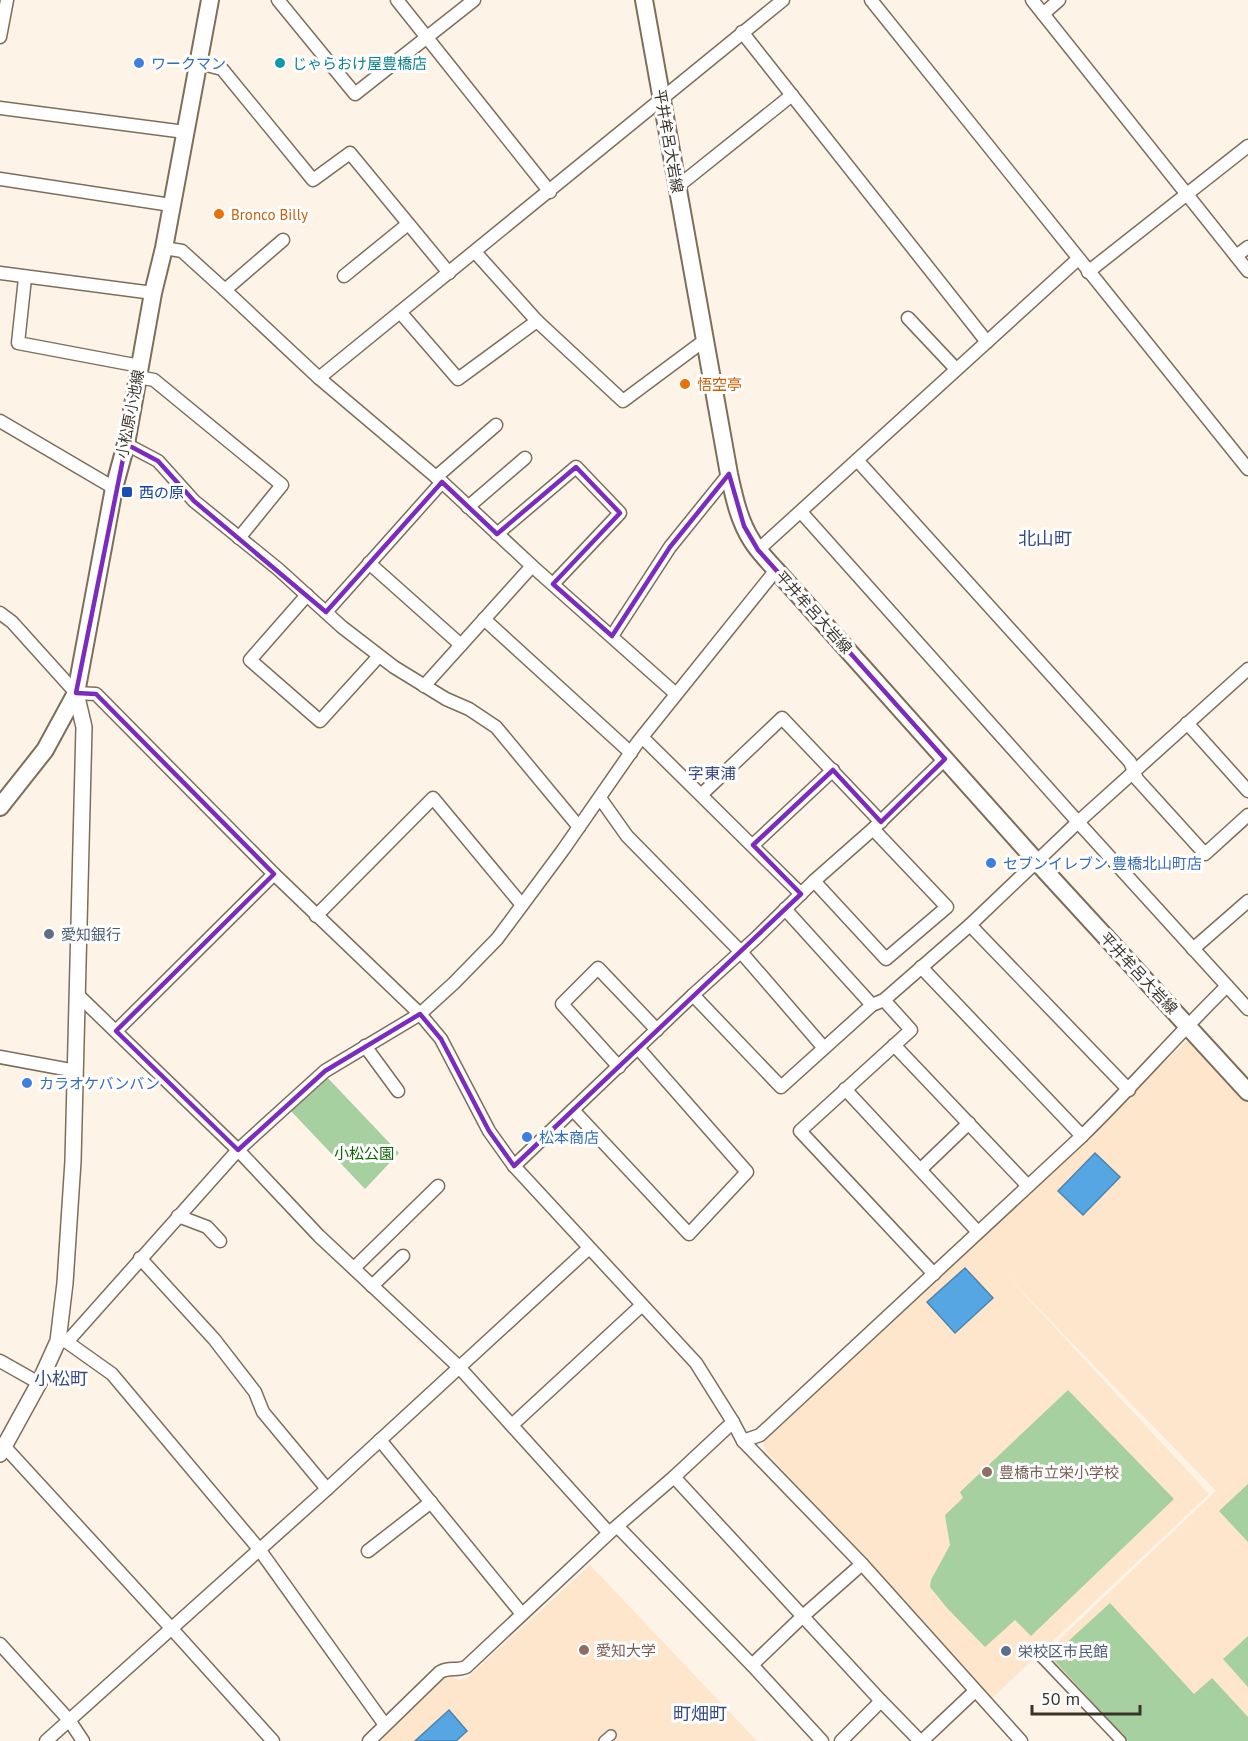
<svg xmlns="http://www.w3.org/2000/svg" width="1248" height="1741" font-family="'PT Sans','Noto Sans JP',sans-serif">
	<rect width="100%" height="100%" fill="#fef3e7"/>
	<!-- built -->
	<g fill="#fde6cb">
		<polygon points="1191,1037 1248,1101 1248,1741 1118,1741 1041,1657 1216,1491 1005,1274 1209,1494 990,1700 765,1450 763,1442 976,1244"/>
		<polygon points="590,1565 757,1741 374,1741 445,1674 459,1680 467,1678"/>
	</g>
	<!-- green -->
	<g fill="#a7d0a1">
		<polygon points="325,1075 399,1153 365,1189 289,1109"/>
		<polygon points="1068,1390 1174,1499 1031,1636 1015,1620 985,1647 947,1608 930,1587 931,1580 950,1545 945,1515 963,1498 960,1492"/>
		<polygon points="1248,1484 1248,1542 1219,1511"/>
		<polygon points="1110,1603 1194,1694 1212,1678 1248,1717 1248,1741 1128,1741 1051,1657"/>
		<polygon points="1248,1636 1248,1687 1223,1659"/>
	</g>
	<!-- water -->
	<g fill="#57a6e4" stroke="#4e84ac" stroke-width="1.5">
		<polygon points="1095,1153 1120,1177 1083,1215 1058,1191"/>
		<polygon points="965,1268 993,1298 955,1333 927,1302"/>
		<polygon points="449,1710 467,1731 456,1741 415,1741"/>
	</g>
	<g fill="none" stroke-linecap="round" stroke-linejoin="round">
		<defs>
			<g id="pedestrian">
				<polyline points="1041,1657 1121,1741"/>
				<polyline points="604,1741 611,1735"/>
			</g>
			<g id="minor">
				<polyline points="278,0 355,94 474,0"/>
				<polyline points="397,0 550,192"/>
				<polyline points="871,0 1248,469"/>
				<polyline points="1032,0 1248,271"/>
				<polyline points="1043,14 1059,0"/>
				<polyline points="742,32 987,342"/>
				<polyline points="0,37 7,0"/>
				<polyline points="199,63 222,69 313,180 350,153 449,273"/>
				<polyline points="0,108 185,132"/>
				<polyline points="0,179 171,205"/>
				<polyline points="677,187 792,95"/>
				<polyline points="164,248 182,251 225,290 319,378 442,482 532,566 676,694"/>
				<polyline points="475,252 537,321 623,401 705,340"/>
				<polyline points="1236,256 1248,247"/>
				<polyline points="1088,272 1248,146"/>
				<polyline points="0,273 153,293"/>
				<polyline points="344,276 408,224"/>
				<polyline points="25,278 18,343 140,366"/>
				<polyline points="225,290 283,240"/>
				<polyline points="400,312 458,379 537,321"/>
				<polyline points="908,318 956,369"/>
				<polyline points="138,377 154,380 282,485 239,538"/>
				<polyline points="319,378 783,0"/>
				<polyline points="0,421 114,488"/>
				<polyline points="126,444 158,461 194,501 278,569 342,627 394,667 446,699 469,709 496,727 579,827"/>
				<polyline points="857,460 1130,762 1137,779 1205,854 1248,815"/>
				<polyline points="436,477 496,425"/>
				<polyline points="468,507 525,458"/>
				<polyline points="801,512 1078,822 1248,1009"/>
				<polyline points="497,534 576,467 620,513 553,584"/>
				<polyline points="758,550 1078,259"/>
				<polyline points="369,563 461,645"/>
				<polyline points="307,595 250,660 320,721 379,656"/>
				<polyline points="326,612 442,482"/>
				<polyline points="0,613 12,622 76,693 96,694 274,874 420,1014 441,1039 489,1131 514,1166 696,1363 733,1422"/>
				<polyline points="484,619 631,753"/>
				<polyline points="612,636 670,547 729,474"/>
				<polyline points="424,686 532,566"/>
				<polyline points="1187,723 1248,791"/>
				<polyline points="643,738 801,894"/>
				<polyline points="702,794 782,718 881,822"/>
				<polyline points="600,798 627,836 741,952 824,1048"/>
				<polyline points="753,845 833,770"/>
				<polyline points="814,881 886,959 947,907 873,829"/>
				<polyline points="316,916 433,798 522,905"/>
				<polyline points="970,925 1129,1090"/>
				<polyline points="1193,949 1248,901"/>
				<polyline points="921,967 1082,1136"/>
				<polyline points="78,995 238,1150 319,1236 459,1367 609,1533"/>
				<polyline points="693,995 781,1087 872,1005 785,909"/>
				<polyline points="884,1000 911,1030 800,1131 934,1274"/>
				<polyline points="872,1005 884,1000 970,925 1078,822 1248,669"/>
				<polyline points="116,1031 274,874"/>
				<polyline points="894,1045 1028,1186"/>
				<polyline points="365,1046 398,1091"/>
				<polyline points="0,1057 76,1071"/>
				<polyline points="619,1067 562,1004 598,968 657,1030"/>
				<polyline points="845,1089 977,1231"/>
				<polyline points="573,1110 689,1234 747,1172 638,1048"/>
				<polyline points="514,1166 693,995 756,938 814,881 873,829 945,759"/>
				<polyline points="921,1169 969,1123"/>
				<polyline points="178,1216 207,1227 220,1241"/>
				<polyline points="140,1258 214,1339 255,1392 263,1412 327,1489"/>
				<polyline points="354,1268 438,1186"/>
				<polyline points="372,1286 403,1256"/>
				<polyline points="62,1341 67,1342 112,1374 259,1549 385,1725"/>
				<polyline points="67,1342 238,1150 325,1071 420,1014 454,983 497,939 563,850 638,742 776,570"/>
				<polyline points="0,1361 39,1383"/>
				<polyline points="512,1425 642,1305"/>
				<polyline points="380,1440 522,1614"/>
				<polyline points="743,1441 862,1564 1021,1741"/>
				<polyline points="4,1446 172,1629 273,1741"/>
				<polyline points="674,1477 881,1701 920,1741"/>
				<polyline points="618,1527 752,1665 822,1741"/>
				<polyline points="368,1551 431,1502"/>
				<polyline points="0,1644 69,1720 83,1741"/>
				<polyline points="752,1665 803,1616 862,1564"/>
				<polyline points="46,1741 327,1489 589,1248"/>
				<path d="M369,1741L440,1672C449,1667 457,1671 466,1667L609,1533L674,1477L733,1422L743,1441L760,1435L1082,1136C1132,1087 1177,1035 1227,986"/>
				<polyline points="841,1741 881,1701"/>
				<polyline points="922,1741 975,1691"/>
			</g>
			<polyline id="tertiary" points="0,1454 39,1383 58,1341 65,1283 73,1161 84,727 76,693"/>
			<g id="secondary">
				<path d="M644,0L729,474C734,497 739,521 752,541C759,552 768,561 776,570L1036,861L1248,1092"/>
				<polyline points="0,807 45,750 76,693 114,488 126,444 153,293 164,248 210,0"/>
			</g>
		</defs>
		<!-- pedestrian casing -->
		<use href="#pedestrian" stroke="#7d6e5c" stroke-width="12"/>
		<!-- minor casing -->
		<use href="#minor" stroke="#7d6e5c" stroke-width="15"/>
		<!-- tertiary casing -->
		<use href="#tertiary" stroke="#7d6e5c" stroke-width="18"/>
		<!-- secondary casing -->
		<use href="#secondary" stroke="#7d6e5c" stroke-width="20"/>
		<!-- pedestrian -->
		<use href="#pedestrian" stroke="#fff" stroke-width="9"/>
		<!-- minor -->
		<use href="#minor" stroke="#fff" stroke-width="12"/>
		<!-- tertiary -->
		<use href="#tertiary" stroke="#fff" stroke-width="15"/>
		<!-- secondary -->
		<use href="#secondary" stroke="#fff" stroke-width="16"/>
	</g>
	<!-- marked area -->
	<path fill="none" stroke="#7b2cbf" stroke-width="4.5" stroke-linejoin="round" d="M126,444L158,461L194,501L326,612L442,482L497,534L576,467L620,513L553,584L612,636L670,547L729,474L744,526L758,550L945,759L881,822L833,770L753,845L801,894L514,1166L489,1131L441,1039L420,1014L325,1071L238,1150L116,1031L274,874L96,694L76,693Z"/>
	<!-- markers -->
	<g fill="#3f7fe0" stroke="#fff" stroke-width="2">
		<circle cx="139" cy="63" r="6"/>
		<circle cx="991" cy="863" r="6"/>
		<circle cx="27" cy="1083" r="6"/>
		<circle cx="527" cy="1137" r="6"/>
	</g>
	<circle fill="#0f9aa8" stroke="#fff" stroke-width="2" cx="280" cy="63" r="6"/>
	<g fill="#e8710a" stroke="#fff" stroke-width="2">
		<circle cx="219" cy="214" r="6"/>
		<circle cx="685" cy="384" r="6"/>
	</g>
	<rect fill="#1a4fb4" stroke="#fff" stroke-width="2" x="121" y="486" width="12" height="12" rx="3"/>
	<g fill="#5c6f8a" stroke="#fff" stroke-width="2">
		<circle cx="49" cy="934" r="6"/>
		<circle cx="1006" cy="1651" r="6"/>
	</g>
	<g fill="#8d6e63" stroke="#fff" stroke-width="2">
		<circle cx="987" cy="1472" r="6"/>
		<circle cx="584" cy="1650" r="6"/>
	</g>
	<g text-anchor="middle" dominant-baseline="central" stroke-width="6" stroke-linejoin="round" paint-order="stroke">
		<!-- shop labels -->
		<g font-size="15" fill="#366cbe" stroke="#fff" text-anchor="start">
			<text x="151" y="63">ワークマン</text>
			<text x="1003" y="863">セブンイレブン 豊橋北山町店</text>
			<text x="39" y="1083">カラオケバンバン</text>
			<text x="539" y="1137">松本商店</text>
		</g>
		<!-- culture labels -->
		<g font-size="15" fill="#0d838f" stroke="#fff" text-anchor="start">
			<text x="292" y="63">じゃらおけ屋豊橋店</text>
		</g>
		<!-- street labels -->
		<g font-size="15" fill="#39332b" stroke="#fff">
			<text transform="translate(669 141) rotate(80)">平井牟呂大岩線</text>
			<text transform="translate(130 414) rotate(-79)">小松原小池線</text>
			<text transform="translate(814 612) rotate(48)">平井牟呂大岩線</text>
			<text transform="translate(1139 973) rotate(47)">平井牟呂大岩線</text>
		</g>
		<!-- food labels -->
		<g font-size="15" fill="#c56008" stroke="#fff" text-anchor="start">
			<text x="231" y="214">Bronco Billy</text>
			<text x="697" y="384">悟空亭</text>
		</g>
		<!-- transit labels -->
		<g font-size="15" fill="#164399" stroke="#fff" text-anchor="start">
			<text x="139" y="492">西の原</text>
		</g>
		<!-- service labels -->
		<g font-size="15" fill="#4e5e75" stroke="#fff" text-anchor="start">
			<text x="61" y="934">愛知銀行</text>
			<text x="1018" y="1651">栄校区市民館</text>
		</g>
		<!-- park labels -->
		<g font-size="15" fill="#0b6600" stroke="#fff">
			<text x="364" y="1153">小松公園</text>
		</g>
		<!-- education labels -->
		<g font-size="15" fill="#785e54" stroke="#fff" text-anchor="start">
			<text x="999" y="1472">豊橋市立栄小学校</text>
			<text x="596" y="1650">愛知大学</text>
		</g>
		<!-- neighbourhood labels -->
		<g font-size="16" fill="#384a85" stroke="#fff">
			<text x="712" y="773">字東浦</text>
		</g>
		<!-- quarter labels -->
		<g font-size="18" fill="#384a85" stroke="#fff">
			<text x="1045" y="538">北山町</text>
			<text x="61" y="1378">小松町</text>
			<text x="700" y="1713">町畑町</text>
		</g>
	</g>
	<!-- scale -->
	<path d="M1032 1705v9h108v-9" fill="none" stroke="#39332b" stroke-width="3"/>
	<text x="1041" y="1705" font-size="18" fill="#39332b" stroke="#ffffff" stroke-width="4.5" paint-order="stroke">50 m</text>
</svg>
